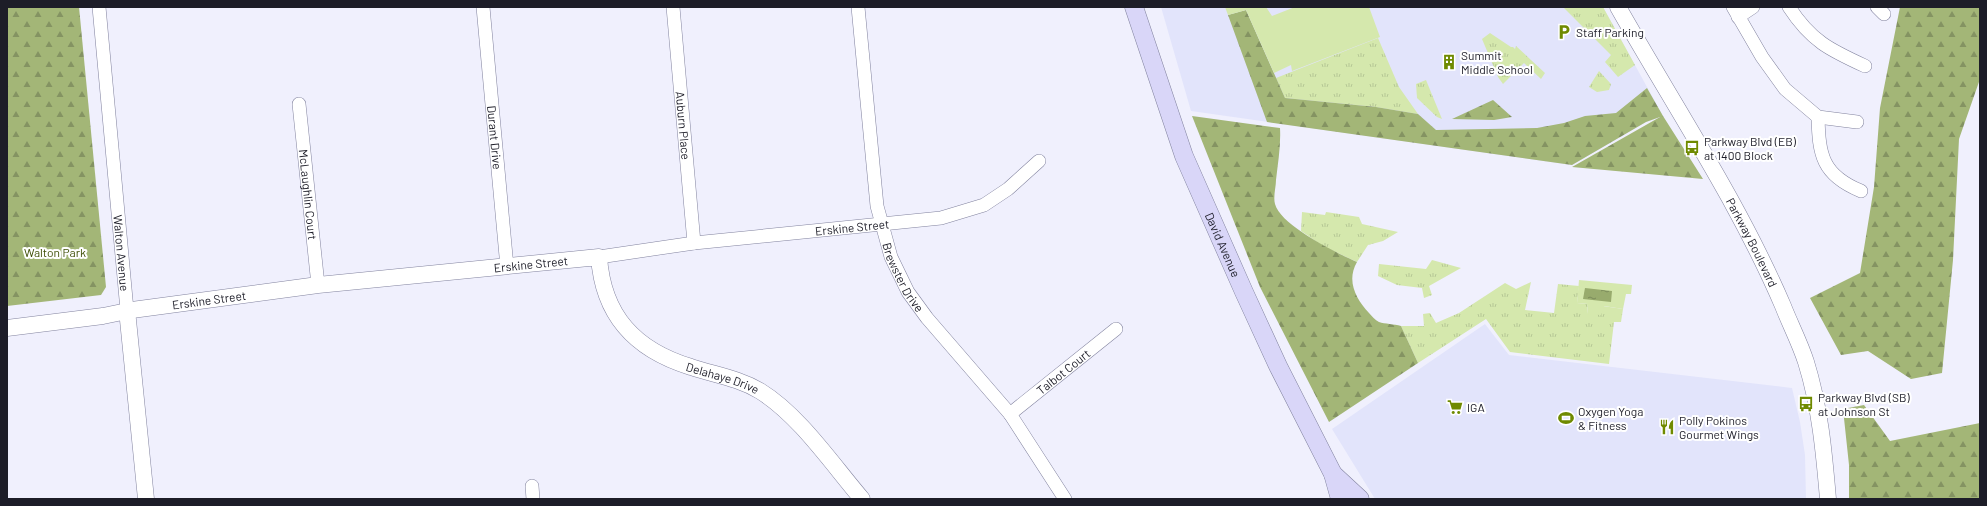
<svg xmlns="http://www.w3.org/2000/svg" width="1987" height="506" font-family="Barlow,sans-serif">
	<defs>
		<pattern id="grass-tufts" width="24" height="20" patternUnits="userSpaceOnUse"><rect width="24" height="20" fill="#d5e8ad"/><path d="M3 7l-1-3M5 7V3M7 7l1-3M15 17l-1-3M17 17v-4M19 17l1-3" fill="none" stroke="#b6c795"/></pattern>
		<pattern id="forest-firs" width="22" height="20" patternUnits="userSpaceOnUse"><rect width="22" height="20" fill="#a3b677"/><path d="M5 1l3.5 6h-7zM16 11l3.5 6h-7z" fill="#849362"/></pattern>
		<pattern id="water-ripples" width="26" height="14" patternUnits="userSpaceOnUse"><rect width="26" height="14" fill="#98ab6d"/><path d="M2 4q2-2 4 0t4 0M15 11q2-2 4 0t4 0" fill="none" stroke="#7b8b5a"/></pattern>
	</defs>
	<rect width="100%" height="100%" fill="#f0f0fd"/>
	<!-- built -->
	<g fill="#e2e4fb">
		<polygon points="1161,7 1603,7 1663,116 1646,122 1572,165 1191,111"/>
		<polygon points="1485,324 1509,355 1792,388 1800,422 1805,455 1806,499 1375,499 1332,429"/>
	</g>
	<!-- grass -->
	<g fill="url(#grass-tufts)">
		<polygon points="1563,7 1603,7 1635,65 1618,77 1605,62 1611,55"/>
		<polygon points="1490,33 1511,47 1513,47 1515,49 1516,46 1545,73 1541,79 1524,63 1503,84 1498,77 1482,39"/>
		<polygon points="1378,38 1399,87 1418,114 1376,107 1285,98 1276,78"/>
		<polygon points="1599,71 1611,84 1609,90 1597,92 1589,87"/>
		<polygon points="1426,80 1442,119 1437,117 1417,98 1416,84"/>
		<polygon points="1302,212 1325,215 1326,212 1359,217 1362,224 1398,232 1383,241 1368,245 1357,262 1323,246 1301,231"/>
		<polygon points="1432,260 1461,268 1429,286 1432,295 1424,298 1422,288 1397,285 1378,276 1379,264 1426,269"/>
		<polygon points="1531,282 1525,310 1554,313 1558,284 1579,286 1577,303 1588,304 1587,314 1603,306 1623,309 1621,322 1614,322 1609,364 1510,352 1486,319 1418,363 1401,326 1424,326 1423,314 1430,313 1436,323 1459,313 1505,283 1516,289"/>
	</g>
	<!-- forest -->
	<g fill="url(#forest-firs)">
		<polygon points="7,7 79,7 106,287 101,295 7,306"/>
		<polygon points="1900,7 1980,7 1980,79 1959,139 1953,260 1942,373 1911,379 1868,351 1841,355 1810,298 1860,273 1874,187 1880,108"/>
		<polygon points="1246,10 1285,98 1376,107 1418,114 1436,130 1537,128 1564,123 1585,116 1616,113 1647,88 1663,116 1703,179 1572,167 1660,117 1646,122 1572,165 1267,122 1228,15"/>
		<polygon points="1493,100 1512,117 1494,120 1452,119"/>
		<path d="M1192,116L1280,128C1281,145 1278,163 1276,180C1276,187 1273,197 1275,204C1281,226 1337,253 1357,262C1346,281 1356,299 1369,313C1372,316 1375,320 1379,322C1385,324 1394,324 1401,326L1418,363L1329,422L1260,287Z"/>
		<polygon points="1864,405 1890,441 1980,423 1980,499 1849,499 1849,465 1843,409"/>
	</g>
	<!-- park -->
	<g fill="#d5e8ad">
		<polygon points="1225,7 1266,7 1272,16 1295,7 1369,7 1380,37 1292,71 1291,65 1274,73 1246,10 1228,15"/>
		<polygon points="1579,280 1632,285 1631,294 1626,294 1623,309 1604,306 1601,315 1587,314 1588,304 1577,303"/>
	</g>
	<!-- water -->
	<polygon fill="url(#water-ripples)" points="1585,288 1612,291 1611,302 1583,299"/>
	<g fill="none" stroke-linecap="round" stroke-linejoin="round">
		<defs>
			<g id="minor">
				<path id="s1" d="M99,7L127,310"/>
				<path id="s2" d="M483,7L507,267"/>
				<path id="s3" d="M673,7L694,243"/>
				<path id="s4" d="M858,7L877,206L891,257L908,292L927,318L1010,414L1065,499"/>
				<polyline points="1733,7 1762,57 1785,89 1818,117 1857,122"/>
				<path d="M1789,7C1811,41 1830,50 1865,66"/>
				<polyline points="1877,7 1884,14"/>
				<polyline points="1738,17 1753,7"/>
				<path id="s5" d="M299,104L318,285"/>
				<path d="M1818,117C1819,155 1822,175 1861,191"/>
				<path id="s6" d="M599,257L694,243L941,218L984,205L1008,189L1039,161"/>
				<path id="s7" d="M1010,414L1116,329"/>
				<polyline points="532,486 533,499"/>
			</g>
			<g id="tertiary">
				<path id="s8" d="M1618,7C1674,106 1738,201 1783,306C1790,324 1800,343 1806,362C1820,407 1824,452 1828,499"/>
				<polyline points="127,310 146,499"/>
				<path id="s9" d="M7,328L103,316L132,310L318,285L599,257C603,316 635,350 691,367C715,375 738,378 760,391C799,415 832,464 862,499"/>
			</g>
			<g id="secondary">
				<path id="s10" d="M1134,7L1184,156L1244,292L1278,366L1333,474L1340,499"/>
				<polyline points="1333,474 1360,499"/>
			</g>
		</defs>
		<!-- minor casing -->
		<use href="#minor" stroke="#82839f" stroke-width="14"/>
		<!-- tertiary casing -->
		<use href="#tertiary" stroke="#82839f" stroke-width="17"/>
		<!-- secondary casing -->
		<use href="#secondary" stroke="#82839f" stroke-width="19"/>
		<!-- minor -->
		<use href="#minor" stroke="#fff" stroke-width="13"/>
		<!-- tertiary -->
		<use href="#tertiary" stroke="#fff" stroke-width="16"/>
		<!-- secondary -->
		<use href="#secondary" stroke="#d9d6f8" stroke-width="18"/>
	</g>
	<!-- icons -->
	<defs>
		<symbol id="parking-bare" viewBox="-9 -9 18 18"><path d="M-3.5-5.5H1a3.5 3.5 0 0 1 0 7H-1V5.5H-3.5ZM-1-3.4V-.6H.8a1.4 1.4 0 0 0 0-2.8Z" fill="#6f8a00" stroke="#fff" stroke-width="2.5" paint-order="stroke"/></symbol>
		<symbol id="building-bare" viewBox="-9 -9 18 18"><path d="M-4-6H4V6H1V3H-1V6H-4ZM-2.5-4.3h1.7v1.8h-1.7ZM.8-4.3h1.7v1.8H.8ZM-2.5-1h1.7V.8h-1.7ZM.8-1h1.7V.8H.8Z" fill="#6f8a00" stroke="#fff" stroke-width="2.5" paint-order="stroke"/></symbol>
		<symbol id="bus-bare" viewBox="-9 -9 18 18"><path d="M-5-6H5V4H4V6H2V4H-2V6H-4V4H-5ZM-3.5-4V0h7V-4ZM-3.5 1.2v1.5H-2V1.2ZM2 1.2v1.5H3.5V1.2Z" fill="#6f8a00" stroke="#fff" stroke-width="2.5" paint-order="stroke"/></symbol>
		<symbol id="supermarket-bare" viewBox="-9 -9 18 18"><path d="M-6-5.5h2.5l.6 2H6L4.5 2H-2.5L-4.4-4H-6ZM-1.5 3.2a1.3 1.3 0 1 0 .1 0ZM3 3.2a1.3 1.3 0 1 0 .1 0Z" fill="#6f8a00" stroke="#fff" stroke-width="2.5" paint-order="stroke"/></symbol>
		<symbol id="stadium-bare" viewBox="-9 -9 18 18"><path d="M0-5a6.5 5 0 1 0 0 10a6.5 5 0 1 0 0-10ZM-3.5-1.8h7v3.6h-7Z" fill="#6f8a00" stroke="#fff" stroke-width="2.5" paint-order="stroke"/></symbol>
		<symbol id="restaurant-bare" viewBox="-9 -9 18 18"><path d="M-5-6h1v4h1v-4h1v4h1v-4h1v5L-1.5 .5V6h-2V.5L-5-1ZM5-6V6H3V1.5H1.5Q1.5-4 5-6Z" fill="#6f8a00" stroke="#fff" stroke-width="2.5" paint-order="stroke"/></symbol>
	</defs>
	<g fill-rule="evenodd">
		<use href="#parking-bare" x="1553" y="21" width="22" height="22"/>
		<use href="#building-bare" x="1438" y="51" width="22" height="22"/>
		<use href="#bus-bare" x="1681" y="137" width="22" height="22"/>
		<use href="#bus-bare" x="1795" y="393" width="22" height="22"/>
		<use href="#supermarket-bare" x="1444" y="396" width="22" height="22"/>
		<use href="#stadium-bare" x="1555" y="407" width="22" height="22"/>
		<use href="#restaurant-bare" x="1656" y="416" width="22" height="22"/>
	</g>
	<g text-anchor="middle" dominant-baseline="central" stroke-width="4" stroke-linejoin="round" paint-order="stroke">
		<!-- poi labels -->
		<g font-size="12" fill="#1d1d28" stroke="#fff" text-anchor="start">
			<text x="1576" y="32">Staff Parking</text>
			<text x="1461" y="55">Summit<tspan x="1461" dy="14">Middle School</tspan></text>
			<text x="1704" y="141">Parkway Blvd (EB)<tspan x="1704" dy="14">at 1400 Block</tspan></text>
			<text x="1818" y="397">Parkway Blvd (SB)<tspan x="1818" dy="14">at Johnson St</tspan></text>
			<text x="1467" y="407">IGA</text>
			<text x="1578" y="411">Oxygen Yoga<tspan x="1578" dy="14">&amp; Fitness</tspan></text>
			<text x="1679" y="420">Polly Pokinos<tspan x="1679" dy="14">Gourmet Wings</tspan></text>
		</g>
		<!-- street labels -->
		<g font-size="12" fill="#1d1d28" stroke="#fff">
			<text stroke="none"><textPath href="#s3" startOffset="119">Auburn Place</textPath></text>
			<text stroke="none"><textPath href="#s2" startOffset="131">Durant Drive</textPath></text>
			<text stroke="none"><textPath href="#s5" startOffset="91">McLaughlin Court</textPath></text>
			<text stroke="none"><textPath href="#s6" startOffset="255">Erskine Street</textPath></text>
			<text stroke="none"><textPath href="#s8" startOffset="271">Parkway Boulevard</textPath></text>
			<text stroke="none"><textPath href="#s10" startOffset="254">David Avenue</textPath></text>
			<text stroke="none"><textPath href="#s1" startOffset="247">Walton Avenue</textPath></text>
			<text stroke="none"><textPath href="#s9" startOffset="528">Erskine Street</textPath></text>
			<text stroke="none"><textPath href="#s4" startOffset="276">Brewster Drive</textPath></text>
			<text stroke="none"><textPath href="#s9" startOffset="204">Erskine Street</textPath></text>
			<text stroke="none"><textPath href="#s7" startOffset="68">Talbot Court</textPath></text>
			<text stroke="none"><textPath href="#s9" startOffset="784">Delahaye Drive</textPath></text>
		</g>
		<!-- park labels -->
		<g font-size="12" fill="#3f4f06" stroke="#fff">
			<text x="55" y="252">Walton Park</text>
		</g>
	</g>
	<!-- border -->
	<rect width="1987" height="506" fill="none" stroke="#1d1d28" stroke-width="16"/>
</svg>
